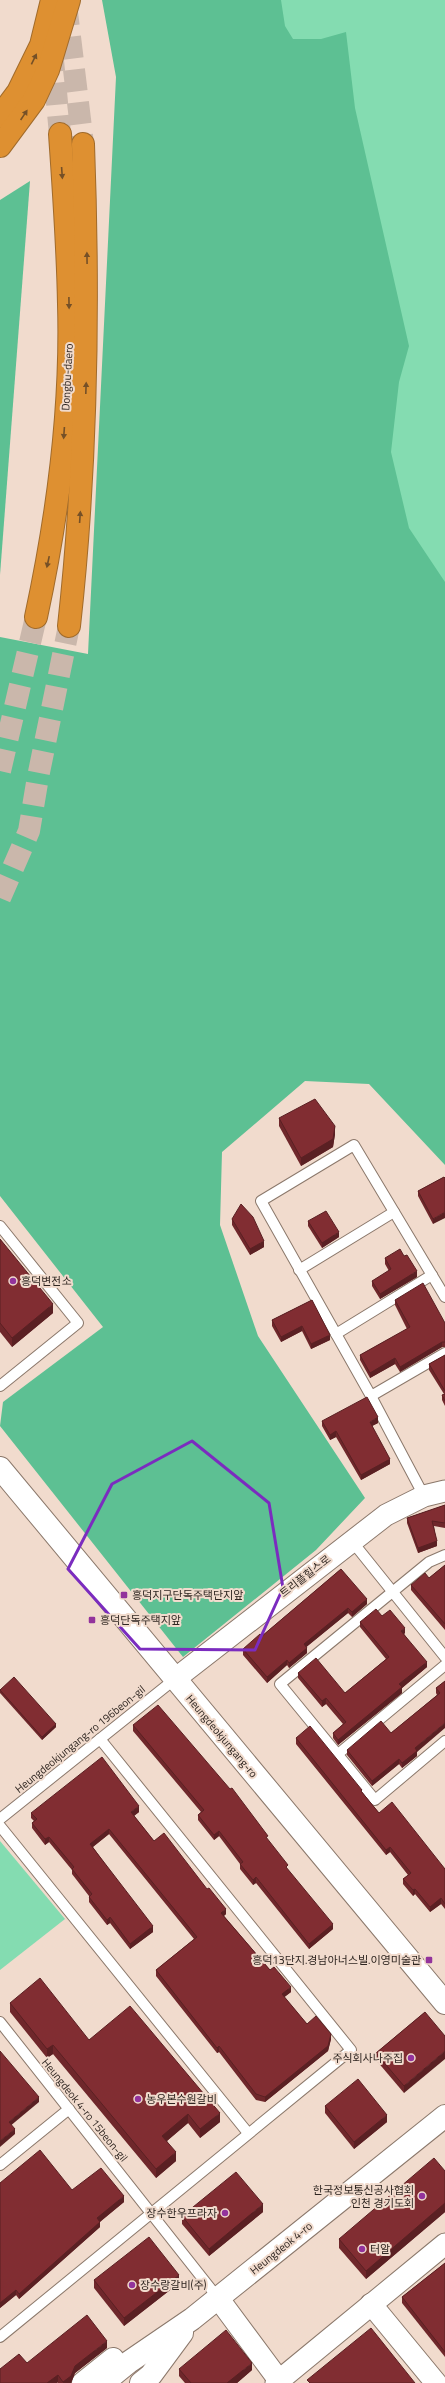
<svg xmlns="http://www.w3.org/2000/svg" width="445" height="2383" font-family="'Titillium Web','Noto Sans KR',sans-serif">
	<rect width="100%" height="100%" fill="#f1dbcd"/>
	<!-- green -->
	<g fill="#84dcb1">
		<polygon points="274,0 445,0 445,642 406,607"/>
		<polygon points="0,1841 65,1919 0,1970"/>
	</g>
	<!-- forest -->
	<g fill="#5dc093">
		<polygon points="102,0 281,0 285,26 293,39 321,39 346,32 355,108 409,346 399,382 391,452 409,528 445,582 445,1165 369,1084 305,1081 222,1152 220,1225 258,1336 365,1498 316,1550 183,1657 0,1426 3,1402 103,1327 0,1196 0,637 88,654 116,77"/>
		<polygon points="30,181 0,575 0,200"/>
	</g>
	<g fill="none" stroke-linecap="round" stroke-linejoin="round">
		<!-- highway-tunnel -->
		<g stroke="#cab7ab" stroke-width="22" stroke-dasharray="22 11" stroke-linecap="butt">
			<polyline points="66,4 83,144"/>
			<polyline points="52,50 60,134"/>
			<polyline points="0,771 36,617"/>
			<polyline points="0,898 29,831 38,777 69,626"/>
		</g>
		<defs>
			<g id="lane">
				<polyline points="0,1226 78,1323 0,1386"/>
				<polyline points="299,1270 394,1212"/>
				<polyline points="336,1334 432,1275"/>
				<polyline points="371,1396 445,1353"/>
				<polyline points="424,1496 371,1396 261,1201 354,1145 445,1297"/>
				<polyline points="351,1540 445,1657"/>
				<polyline points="445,1555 429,1562 280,1684 375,1800 445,1741"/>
				<polyline points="338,1754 445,1665"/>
				<polyline points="0,1819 175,1679"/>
				<polyline points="0,1826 248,2133"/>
				<polyline points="0,2022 218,2298"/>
				<polyline points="0,2165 69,2109"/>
				<polyline points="0,2337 351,2050 100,1739"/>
			</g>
			<g id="street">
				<polyline points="175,1679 386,1515 424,1496 445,1491"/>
				<polyline points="218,2298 281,2383"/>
				<polyline points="371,2304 436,2383"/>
				<polyline points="276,2383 445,2244"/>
			</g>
			<g id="secondary">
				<polyline points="0,1468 445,2003"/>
				<polyline points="83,2383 113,2359"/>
				<polyline points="103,2383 129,2362 192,2319 445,2116"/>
				<polyline points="141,2383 151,2375 182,2333"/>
			</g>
			<g id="highway">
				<polyline points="0,116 18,92 41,45 52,0"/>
				<polyline points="0,146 34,100 48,70 69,0"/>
				<path d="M36,617C58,515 72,409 69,304C68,247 64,191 60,134"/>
				<path d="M69,626C87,464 89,306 83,144"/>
			</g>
		</defs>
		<!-- lane casing -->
		<use href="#lane" stroke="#8b786b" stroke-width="12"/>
		<!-- street casing -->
		<use href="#street" stroke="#8b786b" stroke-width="23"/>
		<!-- secondary casing -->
		<use href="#secondary" stroke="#8b786b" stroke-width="24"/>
		<!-- highway casing -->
		<use href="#highway" stroke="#a16b2b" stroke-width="24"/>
		<!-- lane -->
		<use href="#lane" stroke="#fff" stroke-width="10"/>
		<!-- street -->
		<use href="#street" stroke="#fff" stroke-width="21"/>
		<!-- secondary -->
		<use href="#secondary" stroke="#fff" stroke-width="22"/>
		<!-- highway -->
		<use href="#highway" stroke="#de9031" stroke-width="22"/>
	</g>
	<!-- wall -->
	<g fill="#6f272b">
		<polygon points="279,1118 335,1134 333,1147 301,1166 279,1126"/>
		<polygon points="444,1177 433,1224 418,1196 418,1191"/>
		<polygon points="232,1219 264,1247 250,1255 232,1225"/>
		<polygon points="308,1221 339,1237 322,1248 308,1226"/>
		<polygon points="0,1239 53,1313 12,1347 0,1332"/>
		<polygon points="385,1258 417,1277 380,1299 372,1286 372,1281 389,1271 385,1264"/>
		<polygon points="312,1300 330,1340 311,1349 302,1331 281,1342 272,1326 272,1320"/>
		<polygon points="395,1300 445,1323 445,1347 442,1347 400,1372 395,1364 370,1378 360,1360 360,1355 407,1329 395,1305"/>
		<polygon points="445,1355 445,1406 442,1400 442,1395 444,1394 429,1370 429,1364"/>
		<polygon points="322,1421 378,1423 372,1426 390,1464 361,1480 336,1437 330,1440 322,1426"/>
		<polygon points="445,1505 445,1528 434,1526 437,1546 418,1553 407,1523 407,1518"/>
		<polygon points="445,1565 445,1630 411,1590 411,1585 429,1578"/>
		<polygon points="341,1569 367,1604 352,1617 348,1613 306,1647 307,1653 289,1668 287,1665 267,1683 243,1655 243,1649 262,1636"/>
		<polygon points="382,1616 405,1633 404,1634 427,1667 402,1688 402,1693 338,1745 333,1738 333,1733 343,1724 326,1704 322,1707 298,1678 298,1673 345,1693 386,1659 360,1627 360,1622"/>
		<polygon points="445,1681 417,1752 417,1756 402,1768 399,1764 372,1786 347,1755 347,1750 391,1733 437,1695 436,1693 436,1688"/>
		<polygon points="0,1690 56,1727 42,1740 0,1693"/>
		<polygon points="133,1725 288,1870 333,1929 309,1949 256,1883 253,1885 240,1869 240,1864 219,1836 214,1840 198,1820 198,1815 201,1812 133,1731"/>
		<polygon points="296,1738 362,1792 379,1813 445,1869 445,1909 441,1904 430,1912 415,1894 413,1896 403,1884 403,1879 408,1875 390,1852 386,1855 296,1744"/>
		<polygon points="139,1812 134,1816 154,1841 226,1914 224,1916 270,1970 291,1992 284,1997 307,2024 331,2039 328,2051 265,2102 256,2100 219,2052 217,2053 156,1976 156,1970 194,1939 109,1834 93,1847 153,1932 130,1949 110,1923 107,1925 89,1902 89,1896 72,1874 72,1870 49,1842 45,1845 32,1828 32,1823 34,1821 31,1818 31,1813"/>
		<polygon points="10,2003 89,2040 220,2122 200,2138 188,2123 167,2141 176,2161 156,2178 53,2054 47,2058 10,2012"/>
		<polygon points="425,2012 404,2093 376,2060 376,2053"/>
		<polygon points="325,2106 387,2122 354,2149 325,2113"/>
		<polygon points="445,2171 445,2212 366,2279 339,2248 339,2239"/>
		<polygon points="0,2183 72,2190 124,2202 100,2222 100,2227 19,2299 16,2295 0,2308"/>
		<polygon points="263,2212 209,2256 182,2224 182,2216"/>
		<polygon points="445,2263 445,2357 402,2303 402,2297"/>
		<polygon points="94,2280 179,2283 124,2326 94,2288"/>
		<polygon points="107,2348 75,2373 71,2383 58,2383 58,2382 57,2383 0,2383 27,2363"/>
		<polygon points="179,2369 252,2370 237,2383 185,2383 179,2376"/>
	</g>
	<!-- shaded-wall -->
	<g fill="#5a2023">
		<polygon points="335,1126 335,1134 333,1147 301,1166 301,1158"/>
		<polygon points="445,1212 445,1218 433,1224 433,1219"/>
		<polygon points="339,1232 339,1237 322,1248 322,1243"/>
		<polygon points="264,1241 264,1247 250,1255 250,1249"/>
		<polygon points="417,1271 417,1277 380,1299 380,1294"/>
		<polygon points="53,1304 53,1313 12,1347 12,1338"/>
		<polygon points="302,1326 302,1331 281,1342 281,1337"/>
		<polygon points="330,1335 330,1340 311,1349 311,1344"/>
		<polygon points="442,1342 442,1347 400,1372 400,1367"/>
		<polygon points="395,1358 395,1364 370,1378 370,1373"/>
		<polygon points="378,1417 378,1423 370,1427 370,1422"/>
		<polygon points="336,1431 336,1437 330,1440 330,1435"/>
		<polygon points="390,1459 390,1464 361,1480 361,1475"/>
		<polygon points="437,1541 437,1546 418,1553 418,1548"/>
		<polygon points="367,1599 367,1604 352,1617 352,1612"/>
		<polygon points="348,1608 348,1613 304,1649 304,1644"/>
		<polygon points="405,1628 405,1633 401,1636 401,1631"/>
		<polygon points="307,1648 307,1653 289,1668 289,1663"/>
		<polygon points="287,1660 287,1665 267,1683 267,1677"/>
		<polygon points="427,1662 427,1667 402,1688 402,1693 338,1745 338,1740 399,1684"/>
		<polygon points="326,1698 326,1704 322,1707 322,1701"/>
		<polygon points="445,1723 445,1728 417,1752 417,1756 402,1768 402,1763 415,1748"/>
		<polygon points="56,1724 56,1727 42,1740 42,1737"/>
		<polygon points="399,1759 399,1764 372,1786 372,1781"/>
		<polygon points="139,1806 139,1812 131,1818 131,1812"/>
		<polygon points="109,1829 109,1834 90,1849 90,1844"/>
		<polygon points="219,1831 219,1836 214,1840 214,1835"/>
		<polygon points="49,1837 49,1842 45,1845 45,1839"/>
		<polygon points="390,1847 390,1852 386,1855 386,1850"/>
		<polygon points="256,1877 256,1883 253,1885 253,1880"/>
		<polygon points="415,1889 415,1894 413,1896 413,1890"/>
		<polygon points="441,1898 441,1904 430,1912 430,1907"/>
		<polygon points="226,1909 226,1914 221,1918 221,1913"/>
		<polygon points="110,1917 110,1923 107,1925 107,1920"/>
		<polygon points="333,1924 333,1929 309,1949 309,1944"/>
		<polygon points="153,1926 153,1932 130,1949 130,1944"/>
		<polygon points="291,1987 291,1992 282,1999 282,1994"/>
		<polygon points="331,2034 331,2039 328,2051 265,2102 265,2097"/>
		<polygon points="53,2045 53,2054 47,2058 47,2049"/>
		<polygon points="219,2046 219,2052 217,2053 217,2048"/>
		<polygon points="445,2051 445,2059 404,2093 404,2086"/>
		<polygon points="39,2097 39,2102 9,2127 9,2122"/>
		<polygon points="220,2113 220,2122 200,2138 200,2129"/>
		<polygon points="188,2114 188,2123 162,2145 162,2136"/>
		<polygon points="387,2115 387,2122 354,2149 354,2142"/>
		<polygon points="15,2129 15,2134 0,2147 0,2141"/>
		<polygon points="176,2152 176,2161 156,2178 156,2169"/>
		<polygon points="124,2196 124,2202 97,2224 97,2218"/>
		<polygon points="445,2203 445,2212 366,2279 366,2271"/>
		<polygon points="263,2204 263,2212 209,2256 209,2249"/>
		<polygon points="100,2222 100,2227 19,2299 19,2294"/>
		<polygon points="179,2275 179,2283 124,2326 124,2318"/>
		<polygon points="16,2290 16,2295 0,2308 0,2303"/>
		<polygon points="107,2341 107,2348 75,2373 71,2383 63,2383 63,2382 75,2366"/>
		<polygon points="252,2363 252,2370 237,2383 227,2383"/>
		<polygon points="58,2375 58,2382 57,2383 47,2383"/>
	</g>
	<!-- building -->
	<g fill="#812d32" stroke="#5a2023">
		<polygon points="315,1099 335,1126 333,1139 301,1158 279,1118"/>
		<polygon points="444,1177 445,1178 445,1212 433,1219 418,1191"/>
		<polygon points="241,1204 253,1217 264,1241 250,1249 232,1219"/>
		<polygon points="326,1211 339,1232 322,1243 308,1221"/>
		<polygon points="0,1239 53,1304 12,1338 0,1323"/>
		<polygon points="400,1249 404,1256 407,1255 417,1271 380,1294 372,1281 391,1269 385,1258"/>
		<polygon points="423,1283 445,1323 445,1342 442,1342 400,1367 395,1358 370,1373 360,1355 410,1327 395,1300"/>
		<polygon points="312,1300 330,1335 311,1344 302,1326 281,1337 272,1320"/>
		<polygon points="445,1355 445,1391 429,1364"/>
		<polygon points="445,1394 445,1401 442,1395"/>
		<polygon points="367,1397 378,1417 370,1422 390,1459 361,1475 336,1431 330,1435 322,1421"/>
		<polygon points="445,1505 445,1523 432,1521 437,1541 418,1548 407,1518"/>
		<polygon points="445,1565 445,1624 411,1585 425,1573 429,1578"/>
		<polygon points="341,1569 367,1599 352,1612 348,1608 304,1644 307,1648 289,1663 287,1660 267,1677 243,1649 260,1634 262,1636"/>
		<polygon points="376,1609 382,1616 390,1610 405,1628 401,1631 427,1662 399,1684 402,1687 338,1740 333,1733 346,1722 326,1698 322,1701 298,1673 316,1658 345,1693 389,1657 360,1622"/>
		<polygon points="14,1677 56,1724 42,1737 0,1690"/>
		<polygon points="445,1681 445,1723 415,1748 417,1751 402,1763 399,1759 372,1781 347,1750 381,1721 391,1733 440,1693 436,1688"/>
		<polygon points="158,1705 230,1789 232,1788 268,1836 266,1837 288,1865 286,1867 333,1924 309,1944 256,1877 253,1880 240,1864 243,1862 219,1831 214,1835 198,1815 204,1810 133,1725"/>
		<polygon points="310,1726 362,1790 361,1791 379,1813 392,1802 445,1869 445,1904 441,1898 430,1907 415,1889 413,1890 403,1879 411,1873 390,1847 386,1850 296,1738"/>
		<polygon points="102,1757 139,1806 131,1812 154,1841 164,1833 207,1889 209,1888 226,1909 221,1913 270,1970 274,1967 291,1987 282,1994 307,2024 316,2016 331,2034 328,2046 265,2097 256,2094 219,2046 217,2048 156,1970 197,1937 109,1829 90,1844 153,1926 130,1944 110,1917 107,1920 89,1897 92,1894 72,1869 74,1867 49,1837 45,1839 32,1823 37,1819 31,1813"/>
		<polygon points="40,1978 89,2040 130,2006 220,2113 200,2129 188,2114 162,2136 176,2152 156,2169 53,2045 47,2049 10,2003"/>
		<polygon points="425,2012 445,2036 445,2051 404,2086 376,2053"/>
		<polygon points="0,2051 39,2097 9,2122 15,2129 0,2141"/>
		<polygon points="358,2079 387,2115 354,2142 325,2106"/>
		<polygon points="40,2150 72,2190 101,2168 124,2196 97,2218 100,2222 19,2294 16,2290 0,2303 0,2183"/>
		<polygon points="434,2158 445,2171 445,2203 366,2271 339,2239"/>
		<polygon points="236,2172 263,2204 209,2249 182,2216"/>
		<polygon points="149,2237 179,2275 124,2318 94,2280"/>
		<polygon points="445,2263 445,2352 402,2297"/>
		<polygon points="87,2315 107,2341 75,2366 71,2376 63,2382 58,2375 47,2383 0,2383 0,2369 19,2354 27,2363"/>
		<polygon points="371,2328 415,2383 310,2383 307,2380"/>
		<polygon points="226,2330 252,2363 227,2383 191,2383 179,2369"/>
	</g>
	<!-- one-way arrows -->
	<defs><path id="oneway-solid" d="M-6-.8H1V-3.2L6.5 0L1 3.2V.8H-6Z"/></defs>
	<g fill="#755027">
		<use href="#oneway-solid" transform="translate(34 59) rotate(-64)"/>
		<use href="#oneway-solid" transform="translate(24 115) rotate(-56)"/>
		<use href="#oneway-solid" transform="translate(62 173) rotate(86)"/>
		<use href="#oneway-solid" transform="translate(87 258) rotate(-91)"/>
		<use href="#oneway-solid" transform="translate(69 303) rotate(89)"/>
		<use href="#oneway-solid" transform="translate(86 388) rotate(-88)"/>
		<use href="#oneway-solid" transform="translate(64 433) rotate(94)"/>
		<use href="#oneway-solid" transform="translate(80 517) rotate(-86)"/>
		<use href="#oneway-solid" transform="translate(48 562) rotate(102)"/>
	</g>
	<!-- marked area -->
	<path fill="none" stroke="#7b2cbf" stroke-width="3" stroke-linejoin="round" d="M192,1441L269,1503L283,1588L255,1650L140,1649L68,1569L112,1484Z"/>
	<!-- markers -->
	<g fill="#93339c" stroke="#f1dbcd" stroke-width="1.5">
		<circle cx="13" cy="1281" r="4"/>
		<rect x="120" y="1591" width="8" height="8" rx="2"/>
		<rect x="88" y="1616" width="8" height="8" rx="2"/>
		<rect x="425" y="1956" width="8" height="8" rx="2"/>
		<circle cx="411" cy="2058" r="4"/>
		<circle cx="138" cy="2099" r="4"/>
		<circle cx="422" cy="2196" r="4"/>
		<circle cx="225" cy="2213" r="4"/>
		<circle cx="362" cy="2249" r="4"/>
		<circle cx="132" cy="2285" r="4"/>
	</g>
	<g text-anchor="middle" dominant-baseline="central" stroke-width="4" stroke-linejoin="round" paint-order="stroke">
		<!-- street labels -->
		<g font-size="11" fill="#2f2621" stroke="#f1dbcd">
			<text transform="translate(67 377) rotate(-87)">Dongbu-daero</text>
			<text transform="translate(305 1576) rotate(-38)">트리플힐스로</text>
			<text transform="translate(222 1736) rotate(50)">Heungdeokjungang-ro</text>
			<text transform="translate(80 1739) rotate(-39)">Heungdeokjungang-ro 196beon-gil</text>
			<text transform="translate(85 2110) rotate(51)">Heungdeok 4-ro 15beon-gil</text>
			<text transform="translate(281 2248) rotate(-39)">Heungdeok 4-ro</text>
		</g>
		<!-- poi labels -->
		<g font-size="11" fill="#2f2621" stroke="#f1dbcd" text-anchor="start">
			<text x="21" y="1281">흥덕변전소</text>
			<text x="132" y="1595">흥덕지구단독주택단지앞</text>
			<text x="100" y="1620">흥덕단독주택지앞</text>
			<text x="421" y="1960" text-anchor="end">흥덕13단지.경남아너스빌.이영미술관</text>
			<text x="403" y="2058" text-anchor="end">주식회사나주집</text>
			<text x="146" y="2099">농우본수원갈비</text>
			<text x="414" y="2190" text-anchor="end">한국정보통신공사협회<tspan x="414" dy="13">인천 경기도회</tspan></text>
			<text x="217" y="2213" text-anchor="end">장수한우프라자</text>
			<text x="370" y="2249">터알</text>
			<text x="140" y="2285">장수랑갈비(주)</text>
		</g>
	</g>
</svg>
